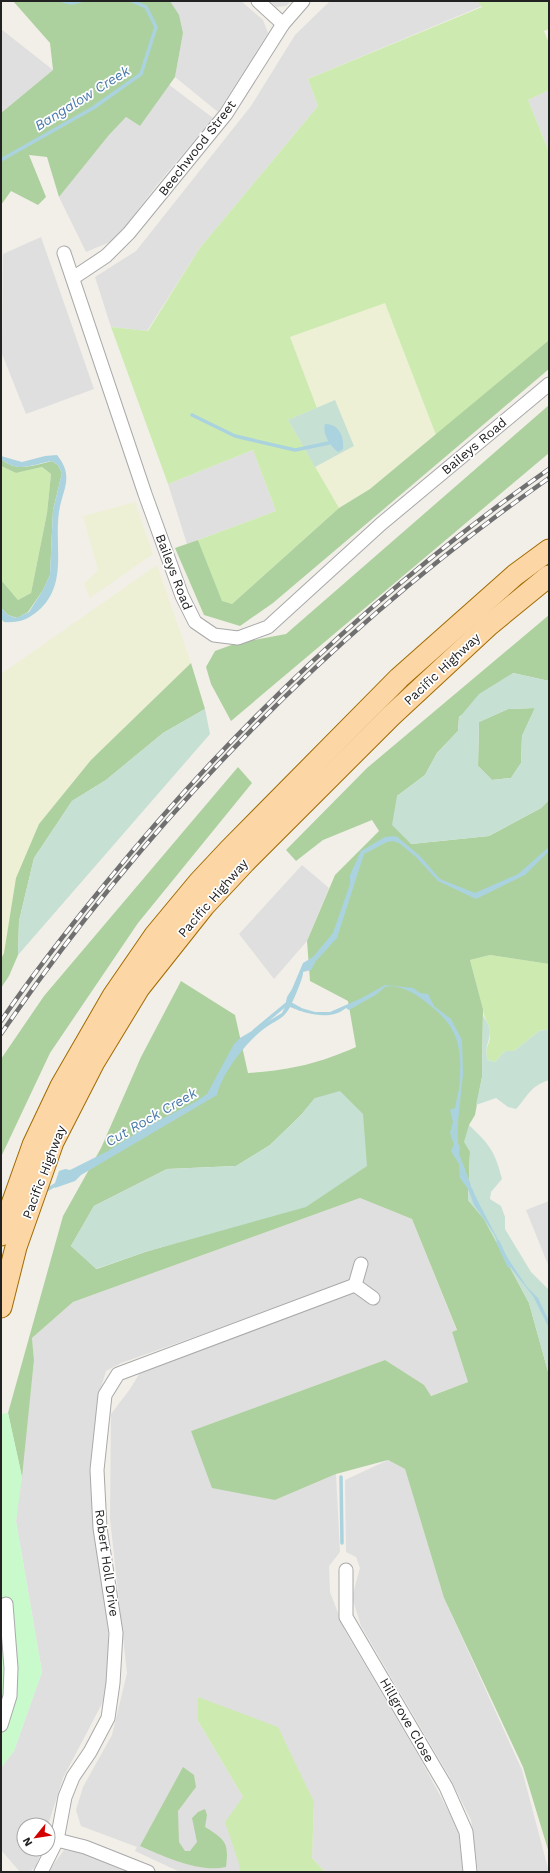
<svg xmlns="http://www.w3.org/2000/svg" width="550" height="1873" font-family="'Work Sans',sans-serif">
	<rect width="100%" height="100%" fill="#f2efe9"/>
	<!-- residential -->
	<g fill="#e0dfdf">
		<polygon points="170,1 241,1 263,20 268,33 218,112 175,77 183,33"/>
		<polygon points="270,1 291,1 286,6 276,7"/>
		<polygon points="330,1 477,1 482,6 308,79 318,106 199,249 147,331 111,327 95,277 136,251 251,106 295,35"/>
		<polygon points="1,29 53,70 1,113"/>
		<polygon points="168,84 213,118 156,186 115,240 86,252 59,197 109,135 126,117 140,126"/>
		<polygon points="549,90 549,152 528,100"/>
		<polygon points="41,237 94,389 26,414 2,354 3,254"/>
		<polygon points="253,450 276,511 187,544 168,484"/>
		<polygon points="302,865 329,888 307,941 274,979 239,934"/>
		<polygon points="360,1198 412,1219 457,1331 452,1332 468,1382 430,1396 385,1360 191,1431 275,1500 336,1474 340,1552 329,1566 330,1592 345,1631 421,1760 458,1829 463,1872 325,1872 312,1858 314,1802 199,1697 197,1719 243,1797 240,1872 180,1872 135,1851 137,1847 81,1826 76,1810 83,1787 112,1735 127,1673 110,1519 111,1414 130,1389 141,1371 353,1281 121,1363 106,1371 99,1394 95,1523 108,1631 109,1664 106,1696 63,1778 48,1825 24,1825 24,1849 42,1849 36,1866 30,1872 20,1872 1,1850 1,1768 14,1751 42,1672 16,1521 34,1360 32,1338 73,1302"/>
		<polygon points="549,1201 549,1267 526,1210"/>
		<polygon points="388,1460 405,1469 444,1598 522,1770 549,1872 478,1872 471,1820 449,1776 361,1626 352,1597 360,1568 356,1557 346,1552 345,1480"/>
		<polygon points="64,1850 84,1853 131,1872 48,1872"/>
	</g>
	<!-- farmland -->
	<g fill="#eef0d5">
		<polygon points="385,302 436,435 370,489 339,508 315,467 354,446 335,401 317,408 290,337"/>
		<polygon points="135,502 153,554 90,598 84,584 98,570 83,516"/>
		<polygon points="157,565 191,663 91,760 39,824 4,953 1,959 1,674"/>
	</g>
	<!-- grass -->
	<g fill="#cdebb0">
		<polygon points="477,1 549,1 549,29 544,31 549,43 549,90 528,100 549,152 549,340 436,435 385,303 290,337 317,408 288,420 339,508 232,604 222,602 198,540 276,511 253,450 168,484 111,327 148,331 199,249 318,106 308,79 482,7"/>
		<polygon points="1,466 16,473 42,467 51,474 47,513 31,593 18,600 1,580"/>
		<path d="M490,955L549,964V1029L539,1031L514,1051H505L495,1062L488,1060C483,1048 491,1044 490,1033C490,1023 483,1018 483,1009L470,960Z"/>
		<polygon points="198,1697 278,1727 314,1802 312,1858 325,1872 240,1872 239,1864 225,1822 243,1797 197,1719"/>
	</g>
	<!-- forest -->
	<g fill="#add19e" fill-rule="evenodd">
		<polygon points="13,1 170,1 179,15 183,33 175,77 140,126 126,117 109,135 59,197 47,157 29,155 46,197 38,205 11,191 1,205 1,113 53,70 50,43"/>
		<polygon points="549,340 549,369 273,603 240,626 204,615 175,548 198,540 222,601 232,604 339,508 370,489"/>
		<polygon points="549,405 549,453 231,721 211,684 206,667 215,651 237,643 286,634"/>
		<path d="M1,459C17,473 34,465 52,461L58,465L62,473L53,510L50,575L43,590L28,612L17,618L8,615L1,608V580L18,600L31,593L47,513L51,474L42,467L16,473L1,466Z"/>
		<path d="M549,615V681L513,673L459,717L458,731L437,753L425,775L397,796L411,844L489,836L541,808L549,800V964L490,955L470,960L483,1009L482,1077L475,1115L469,1125L470,1152L468,1200L484,1219L529,1303L549,1375V1853L523,1767L444,1598L405,1469L388,1460L336,1474L275,1500L212,1488L191,1431L385,1360L424,1385L431,1396L468,1382L452,1332L457,1330L412,1219L360,1198L73,1302L32,1338L34,1360L22,1477L8,1413L63,1216L101,1148L141,1057L181,981L235,1015L248,1073C290,1070 318,1064 356,1047L348,1001L310,981L307,941L335,875L379,831L372,820L323,840L296,861L286,850L367,768ZM315,1098L365,1154L366,1166L224,1229L145,1252L97,1269L71,1246L94,1206L167,1169L236,1166L270,1145L301,1115Z"/>
		<polygon points="191,663 205,709 163,733 106,780 72,801 34,858 19,921 18,955 9,976 1,988 1,959 4,953 16,878 39,824 91,760"/>
		<polygon points="535,708 522,736 521,763 511,778 492,780 478,766 479,722 508,709"/>
		<polygon points="238,767 252,783 138,923 50,1053 1,1157 1,1059 44,996"/>
		<path d="M183,1767L194,1775L196,1787L178,1811L179,1842L185,1851H190L197,1842L192,1818L198,1812L205,1809L207,1815L205,1827C226,1840 229,1843 226,1867C200,1873 165,1857 140,1846Z"/>
	</g>
	<!-- wetland -->
	<g fill="#c6e0d4" fill-rule="evenodd">
		<polygon points="335,400 354,446 315,467 288,420"/>
		<path d="M513,673L549,681V800L541,808L489,836L411,844L392,825L397,796L425,775L437,753L458,731L459,718L479,694ZM535,708L522,736L521,763L511,778L492,780L478,766L479,722L508,709Z"/>
		<polygon points="205,709 210,734 18,955 19,921 34,858 72,801 106,780 163,733"/>
		<path d="M483,1016C499,1036 481,1043 488,1060L495,1062L505,1051H514L539,1031L549,1029V1080C529,1087 529,1095 516,1109L508,1107L496,1098L476,1105L482,1077Z"/>
		<polygon points="340,1091 363,1114 367,1166 306,1207 145,1252 96,1269 71,1246 94,1206 167,1169 236,1166 270,1145 301,1115 315,1098"/>
		<path d="M469,1125C489,1144 495,1151 502,1179L491,1192L490,1199L501,1206L505,1217V1229L511,1239L531,1272L549,1290V1375L529,1303L484,1219L468,1200L470,1152L464,1142Z"/>
	</g>
	<!-- park -->
	<polygon fill="#c8facc" points="8,1413 22,1477 16,1521 42,1672 14,1751 1,1768 1,1414"/>
	<!-- water -->
	<g fill="#aad3df">
		<path d="M325,424C339,424 344,436 343,449L338,452C330,446 322,434 325,424Z"/>
		<path d="M57,455C75,477 62,490 59,512C54,546 68,584 39,610C28,620 18,623 4,622L1,619V608L8,615L16,618L29,612L43,590L50,575L53,510L62,473L58,465L52,461C32,464 19,474 1,459V456L22,462L45,456Z"/>
		<path d="M396,836L420,856L440,879L475,893L518,874L549,847V851L525,875L476,899L438,881L416,857L399,843L393,841L387,842L364,854L337,938L316,961L311,970L303,972C304,976 294,999 291,1005L315,1012H330L362,998L385,985L413,988L420,993L428,994L434,1006L451,1019L462,1040L463,1074L458,1122L454,1129V1135L460,1147L459,1154L465,1169L462,1172C467,1186 475,1185 476,1203L482,1209L507,1257L527,1287L538,1298L549,1321V1328L533,1296L507,1263L494,1234L474,1205L468,1189L460,1178L459,1164L451,1151L454,1144L450,1133L453,1122L450,1110L455,1108C456,1101 458,1095 459,1089C463,1045 459,1026 422,999C413,992 397,984 385,987L377,994L349,1010L346,1008C330,1021 307,1014 290,1007C284,1019 276,1020 265,1028C247,1041 222,1073 217,1095L81,1175L75,1181L55,1188L54,1186L59,1171L65,1169L70,1170L108,1151L146,1127L197,1101L207,1094L234,1044L240,1038L282,1013L285,1007L287,997L292,989L303,963L313,957L333,933L350,884V875L361,851L385,837Z"/>
	</g>
	<g fill="none" stroke-linecap="round" stroke-linejoin="round">
		<!-- stream -->
		<g stroke="#aad3df" stroke-width="3.5">
			<polyline points="63,1 72,3 80,1"/>
			<polyline points="1,160 93,108 141,74 156,27 146,7 132,1"/>
			<polyline points="192,415 235,436 295,450 329,443"/>
			<polyline points="289,1003 300,1009"/>
			<polyline points="254,1031 289,1002"/>
			<polyline points="456,1122 456,1142"/>
			<polyline points="462,1167 469,1185"/>
			<polyline points="43,1192 57,1184"/>
			<polyline points="474,1197 480,1209"/>
			<polyline points="498,1242 509,1266"/>
			<polyline points="341,1477 342,1543"/>
		</g>
		<defs>
			<g id="minor">
				<polyline points="258,1 283,24"/>
				<polyline points="64,253 145,494 182,596 195,622 214,635 238,638 268,627 381,524 549,384"/>
				<polyline points="73,278 106,256 129,233 226,114 283,24 303,1"/>
				<polyline points="361,1264 355,1285 373,1298"/>
				<polyline points="346,1570 346,1617 446,1787 466,1832 470,1872"/>
				<polyline points="1,1725 10,1696 11,1668 6,1604"/>
				<polyline points="57,1840 85,1847 148,1872"/>
				<polyline points="41,1872 57,1840 65,1797 73,1777 90,1752 108,1718 113,1683 116,1633 100,1528 97,1470 105,1395 118,1374 355,1285"/>
			</g>
			<g id="primary">
				<polyline points="1,1235 33,1145 61,1086 113,996 155,935 199,882 229,850 399,678 515,575 549,550"/>
				<polyline points="1,1307 16,1247 53,1142 94,1062 139,988 204,906 245,862 391,716 489,625 549,576"/>
			</g>
		</defs>
		<!-- minor casing -->
		<use href="#minor" stroke="#a9a9a9" stroke-width="15"/>
		<!-- primary casing -->
		<use href="#primary" stroke="#a06b00" stroke-width="23"/>
		<!-- minor -->
		<use href="#minor" stroke="#fff" stroke-width="13"/>
		<!-- primary -->
		<use href="#primary" stroke="#fcd6a4" stroke-width="21"/>
		<defs>
			<g id="rail">
				<path d="M1,1021C33,974 69,928 105,884C234,726 382,586 549,469"/>
				<path d="M1,1034C148,819 335,628 549,478"/>
			</g>
		</defs>
		<!-- rail casing -->
		<use href="#rail" stroke="#707070" stroke-width="4.5"/>
		<!-- rail -->
		<use href="#rail" stroke="#fff" stroke-width="3" stroke-dasharray="9" stroke-linecap="butt"/>
	</g>
	<g text-anchor="middle" dominant-baseline="central" stroke-width="3.5" stroke-linejoin="round" paint-order="stroke">
		<!-- street labels -->
		<g font-size="13" fill="#222" stroke="#fff">
			<text transform="translate(197 148) rotate(-52)">Beechwood Street</text>
			<text transform="translate(474 446) rotate(-40)">Baileys Road</text>
			<text transform="translate(174 572) rotate(69)">Baileys Road</text>
			<text transform="translate(442 669) rotate(-43)">Pacific Highway</text>
			<text transform="translate(213 898) rotate(-49)">Pacific Highway</text>
			<text transform="translate(44 1172) rotate(-69)">Pacific Highway</text>
			<text transform="translate(107 1563) rotate(82)">Robert Holl Drive</text>
			<text transform="translate(407 1720) rotate(60)">Hillgrove Close</text>
		</g>
		<!-- water labels -->
		<g font-size="14" font-style="italic" fill="#4a7aab" stroke="#fff">
			<text transform="translate(82 98) rotate(-32)">Bangalow Creek</text>
			<text transform="translate(151 1117) rotate(-30)">Cut Rock Creek</text>
		</g>
	</g>
	<!-- border -->
	<rect width="550" height="1873" fill="none" stroke="#222222" stroke-width="4"/>
	<!-- north arrow -->
	<g transform="translate(36 1837) rotate(240)"><circle r="19" fill="#ffffff" stroke="#a7a7a7"/>
	<path d="M0-3L7 15L0 10L-7 15Z" fill="#d40000"/>
	<text y="-6" font-size="11" font-weight="bold" text-anchor="middle" fill="#222222">N</text>
	</g>
</svg>
